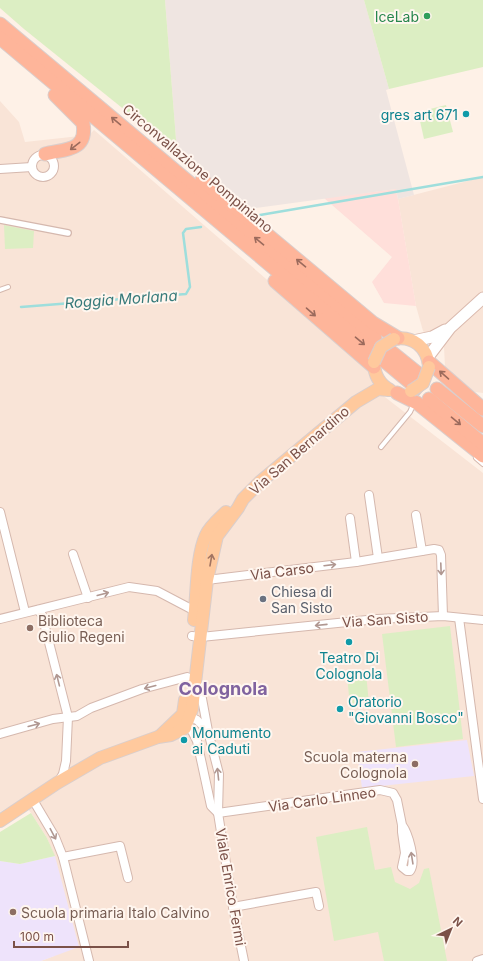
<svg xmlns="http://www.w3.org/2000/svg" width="483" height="961" font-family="Inter,sans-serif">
	<rect width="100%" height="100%" fill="#fef1e7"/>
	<!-- residential -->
	<g fill="#f9e4d7">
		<polygon points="0,101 19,122 25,142 89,135 94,130 368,367 381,394 483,473 483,961 41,961 54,956 55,857 47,838 31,813 20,800 0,812"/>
		<polygon points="483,177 483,393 475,392 445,367 444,347 423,331 416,306 398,199"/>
	</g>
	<!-- commercial -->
	<polygon fill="#ffdfda" points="396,189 398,199 416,306 384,303 372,282 392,257 324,198"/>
	<!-- industrial -->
	<polygon fill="#efe5e1" points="165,0 364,0 389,89 386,90 414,195 398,199 396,189 241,210 177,152"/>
	<!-- education -->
	<g fill="#eee3fb">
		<polygon points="467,740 474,776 362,788 357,752"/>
		<polygon points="55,856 79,947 41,961 0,961 0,861 20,864"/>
	</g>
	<!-- green -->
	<g fill="#dceec3">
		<polygon points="0,0 165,0 177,152 24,29 0,8"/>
		<polygon points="364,0 483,0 483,67 389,89"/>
		<polygon points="446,105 453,132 424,139 418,112"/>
		<polygon points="4,225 34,231 33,248 5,249"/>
		<polygon points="450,626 463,739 396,747 382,634"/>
		<polygon points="366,673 369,704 350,706 347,675"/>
		<polygon points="31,813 47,838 55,856 20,864 0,861 0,832"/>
		<polygon points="367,827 375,870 391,867 395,882 410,889 419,883 424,869 429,868 447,961 384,961 378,932 334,941 316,837"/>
	</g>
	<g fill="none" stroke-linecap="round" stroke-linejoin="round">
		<!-- stream -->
		<g stroke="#9ededc" stroke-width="2.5">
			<polyline points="260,215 483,177"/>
			<polyline points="21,307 186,294 190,287 183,233 186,229 201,227"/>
		</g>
		<!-- trunk-tunnel -->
		<polyline stroke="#ddc9bf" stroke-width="13" stroke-dasharray="13 6" stroke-linecap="butt" points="412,384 429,399"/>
		<defs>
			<g id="service">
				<polyline points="0,290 8,287"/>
				<polyline points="381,447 410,412 414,403"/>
				<polyline points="476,458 483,464"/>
			</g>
			<polyline id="pedestrian" points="0,220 68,233"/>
			<g id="minor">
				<circle cx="43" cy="166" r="11"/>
				<polyline points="0,169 32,167"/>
				<polyline points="369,495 378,558"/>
				<polyline points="0,512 25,612"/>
				<polyline points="416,515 422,551"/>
				<polyline points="350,518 356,562"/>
				<polyline points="73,554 88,598"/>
				<polyline points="207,580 356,562 434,549 439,550 441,555 443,616"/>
				<polyline points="38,610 42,615 68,717 66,761 63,774 59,781"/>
				<polyline points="459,618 483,799"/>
				<polyline points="0,619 129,587 157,591 195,611"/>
				<polyline points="192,636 201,637 377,619 443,616 483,620"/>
				<polyline points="195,680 200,688 208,731 219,774 218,813 233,907 244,961"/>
				<polyline points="186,715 197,720 208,731"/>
				<polyline points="187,721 197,741 211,806 218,813"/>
				<polyline points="0,734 53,719 77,716 91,708 142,689 187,677"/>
				<polyline points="33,800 55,837 63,857 89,961"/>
				<path d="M218,813L380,790L393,793L397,800L402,825V832L405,853L402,867L407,871H410C417,862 408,833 402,825"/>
				<polyline points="63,857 120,846 128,878"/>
				<polyline points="233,907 316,892 319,906"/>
				<polyline points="477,961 483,959"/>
			</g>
			<g id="secondary">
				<polyline points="413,341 432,337 445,330"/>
				<polyline points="428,357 450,328 483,298"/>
			</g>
			<g id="primary">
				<path d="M394,339C413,335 428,348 429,367"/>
				<path d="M374,362C374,374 379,384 390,390"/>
				<path d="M194,620C197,596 196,556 206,535C210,526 219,519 226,512"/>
				<polyline points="160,736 183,714 185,700"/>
				<polyline points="0,821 57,783 100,758 158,737 171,735 185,728 192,709 207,580 217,536 238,508 243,499 260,482 356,402 378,389 389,390"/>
			</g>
			<g id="trunk">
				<polyline points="0,24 375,338"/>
				<polyline points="0,38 369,348"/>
				<path d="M45,154C64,149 88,152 83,123L55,95"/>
				<polyline points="202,180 373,323 398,338"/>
				<polyline points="275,281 374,367"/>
				<polyline points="389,350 420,375"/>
				<polyline points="382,359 412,384"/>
				<polyline points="429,362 483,409"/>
				<polyline points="437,389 483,426"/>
				<polyline points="397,393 417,403 483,456"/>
				<polyline points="429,399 483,444"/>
			</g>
		</defs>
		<!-- service casing -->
		<use href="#service" stroke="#d5b8ae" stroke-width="6"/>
		<!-- pedestrian casing -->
		<use href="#pedestrian" stroke="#d5b8ae" stroke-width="8"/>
		<!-- minor casing -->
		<use href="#minor" stroke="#d5b8ae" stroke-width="10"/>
		<!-- secondary casing -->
		<use href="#secondary" stroke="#dab9ad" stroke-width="13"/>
		<!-- primary casing -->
		<use href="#primary" stroke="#dacecc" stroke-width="14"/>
		<!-- trunk casing -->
		<use href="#trunk" stroke="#dacecc" stroke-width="15"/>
		<!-- service -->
		<use href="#service" stroke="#fff" stroke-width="4"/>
		<!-- pedestrian -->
		<use href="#pedestrian" stroke="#fff" stroke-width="5.5"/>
		<!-- minor -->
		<use href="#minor" stroke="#fff" stroke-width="8"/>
		<!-- secondary -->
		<use href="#secondary" stroke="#fff" stroke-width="11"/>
		<!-- primary -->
		<use href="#primary" stroke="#ffc99d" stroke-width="12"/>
		<!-- trunk -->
		<use href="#trunk" stroke="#feb59a" stroke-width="13"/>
		<defs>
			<g id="primary-bridge">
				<polyline points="374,362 381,347 394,339"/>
				<polyline points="411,391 423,383 429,367"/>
			</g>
		</defs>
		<!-- primary-bridge casing -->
		<use href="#primary-bridge" stroke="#dacecc" stroke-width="14" stroke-linecap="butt"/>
		<!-- primary-bridge -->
		<use href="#primary-bridge" stroke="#ffc99d" stroke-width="12"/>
	</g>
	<!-- one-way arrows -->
	<defs><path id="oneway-shaft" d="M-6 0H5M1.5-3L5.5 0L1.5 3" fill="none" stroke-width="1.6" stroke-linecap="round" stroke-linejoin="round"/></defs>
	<g stroke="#9c6a5c">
		<use href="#oneway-shaft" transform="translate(116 121) rotate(-140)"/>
		<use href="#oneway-shaft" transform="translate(75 146) rotate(142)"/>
		<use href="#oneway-shaft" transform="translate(259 241) rotate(-140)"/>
		<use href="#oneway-shaft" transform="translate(301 263) rotate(-140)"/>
		<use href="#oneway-shaft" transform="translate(311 312) rotate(41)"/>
		<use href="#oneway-shaft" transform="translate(360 341) rotate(40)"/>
		<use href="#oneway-shaft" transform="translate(444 375) rotate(-139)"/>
		<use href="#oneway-shaft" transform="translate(456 421) rotate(40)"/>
	</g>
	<use stroke="#a37562" href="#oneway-shaft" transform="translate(211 560) rotate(-80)"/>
	<g stroke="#b09791">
		<use href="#oneway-shaft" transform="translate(330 565) rotate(-7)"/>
		<use href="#oneway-shaft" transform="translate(441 569) rotate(88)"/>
		<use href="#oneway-shaft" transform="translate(103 594) rotate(-15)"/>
		<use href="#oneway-shaft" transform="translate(321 625) rotate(174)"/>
		<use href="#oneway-shaft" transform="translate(58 680) rotate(-104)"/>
		<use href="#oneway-shaft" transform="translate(150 687) rotate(165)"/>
		<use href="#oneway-shaft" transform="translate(34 725) rotate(-15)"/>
		<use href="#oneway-shaft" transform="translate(218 774) rotate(-96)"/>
		<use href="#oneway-shaft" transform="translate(53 834) rotate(62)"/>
		<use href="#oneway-shaft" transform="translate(412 858) rotate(-99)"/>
	</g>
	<!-- markers -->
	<circle fill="#2e9e5b" stroke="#fff6ef" stroke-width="1.5" cx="427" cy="16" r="4"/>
	<g fill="#0f9aa8" stroke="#fff6ef" stroke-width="1.5">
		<circle cx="466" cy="114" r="4"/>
		<circle cx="349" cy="642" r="4"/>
		<circle cx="340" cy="709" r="4"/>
		<circle cx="184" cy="740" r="4"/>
	</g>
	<circle fill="#6b7280" stroke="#fff6ef" stroke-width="1.5" cx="263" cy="599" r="4"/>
	<g fill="#8d6e63" stroke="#fff6ef" stroke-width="1.5">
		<circle cx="30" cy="628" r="4"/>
		<circle cx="415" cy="764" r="4"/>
		<circle cx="13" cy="912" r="4"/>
	</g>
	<g text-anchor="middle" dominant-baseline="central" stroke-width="4" stroke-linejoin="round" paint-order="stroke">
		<!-- leisure labels -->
		<g font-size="14" fill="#27864d" stroke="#fff6ef" text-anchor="end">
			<text x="419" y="16">IceLab</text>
		</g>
		<!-- culture labels -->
		<g font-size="14" fill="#0d838f" stroke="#fff6ef" text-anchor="start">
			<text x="458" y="114" text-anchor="end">gres art 671</text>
			<text x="349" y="657" text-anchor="middle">Teatro Di<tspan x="349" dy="16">Colognola</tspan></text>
			<text x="348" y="701">Oratorio<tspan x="348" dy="16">"Giovanni Bosco"</tspan></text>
			<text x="192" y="732">Monumento<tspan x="192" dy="16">ai Caduti</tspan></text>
		</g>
		<!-- street labels -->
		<g font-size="14" fill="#7b5148" stroke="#fff6ef">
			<text transform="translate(198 168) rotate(40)">Circonvallazione Pompiniano</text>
			<text transform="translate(299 450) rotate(-41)">Via San Bernardino</text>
			<text transform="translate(282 571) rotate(-7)">Via Carso</text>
			<text transform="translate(385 619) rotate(-4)">Via San Sisto</text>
			<text transform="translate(322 799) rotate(-8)">Via Carlo Linneo</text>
			<text transform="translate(231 887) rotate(80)">Viale Enrico Fermi</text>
		</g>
		<!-- worship labels -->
		<g font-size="14" fill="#5b616d" stroke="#fff6ef" text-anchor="start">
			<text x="271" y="591">Chiesa di<tspan x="271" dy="16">San Sisto</tspan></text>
		</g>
		<!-- education labels -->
		<g font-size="14" fill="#785e54" stroke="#fff6ef" text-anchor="start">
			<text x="38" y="620">Biblioteca<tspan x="38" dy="16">Giulio Regeni</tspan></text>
			<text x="407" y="756" text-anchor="end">Scuola materna<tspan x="407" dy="16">Colognola</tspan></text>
			<text x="21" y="912">Scuola primaria Italo Calvino</text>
		</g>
		<!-- water labels -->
		<g font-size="15" font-style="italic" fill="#377a7a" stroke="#fff6ef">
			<text transform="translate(121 299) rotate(-4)">Roggia Morlana</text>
		</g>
		<!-- district labels -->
		<g font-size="18" font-weight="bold" fill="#80639f" stroke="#fff6ef">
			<text x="223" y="688">Colognola</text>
		</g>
	</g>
	<!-- north arrow -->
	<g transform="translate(451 929) rotate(43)" stroke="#fff6ef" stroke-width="3" paint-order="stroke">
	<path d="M0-3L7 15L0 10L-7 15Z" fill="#7b5148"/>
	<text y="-6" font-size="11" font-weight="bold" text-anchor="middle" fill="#7b5148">N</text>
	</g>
	<!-- scale -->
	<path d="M14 941v6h114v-6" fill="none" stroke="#7b5148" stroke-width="2"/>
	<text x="20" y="941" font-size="12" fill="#7b5148" stroke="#fff6ef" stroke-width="3" paint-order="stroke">100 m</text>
</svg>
